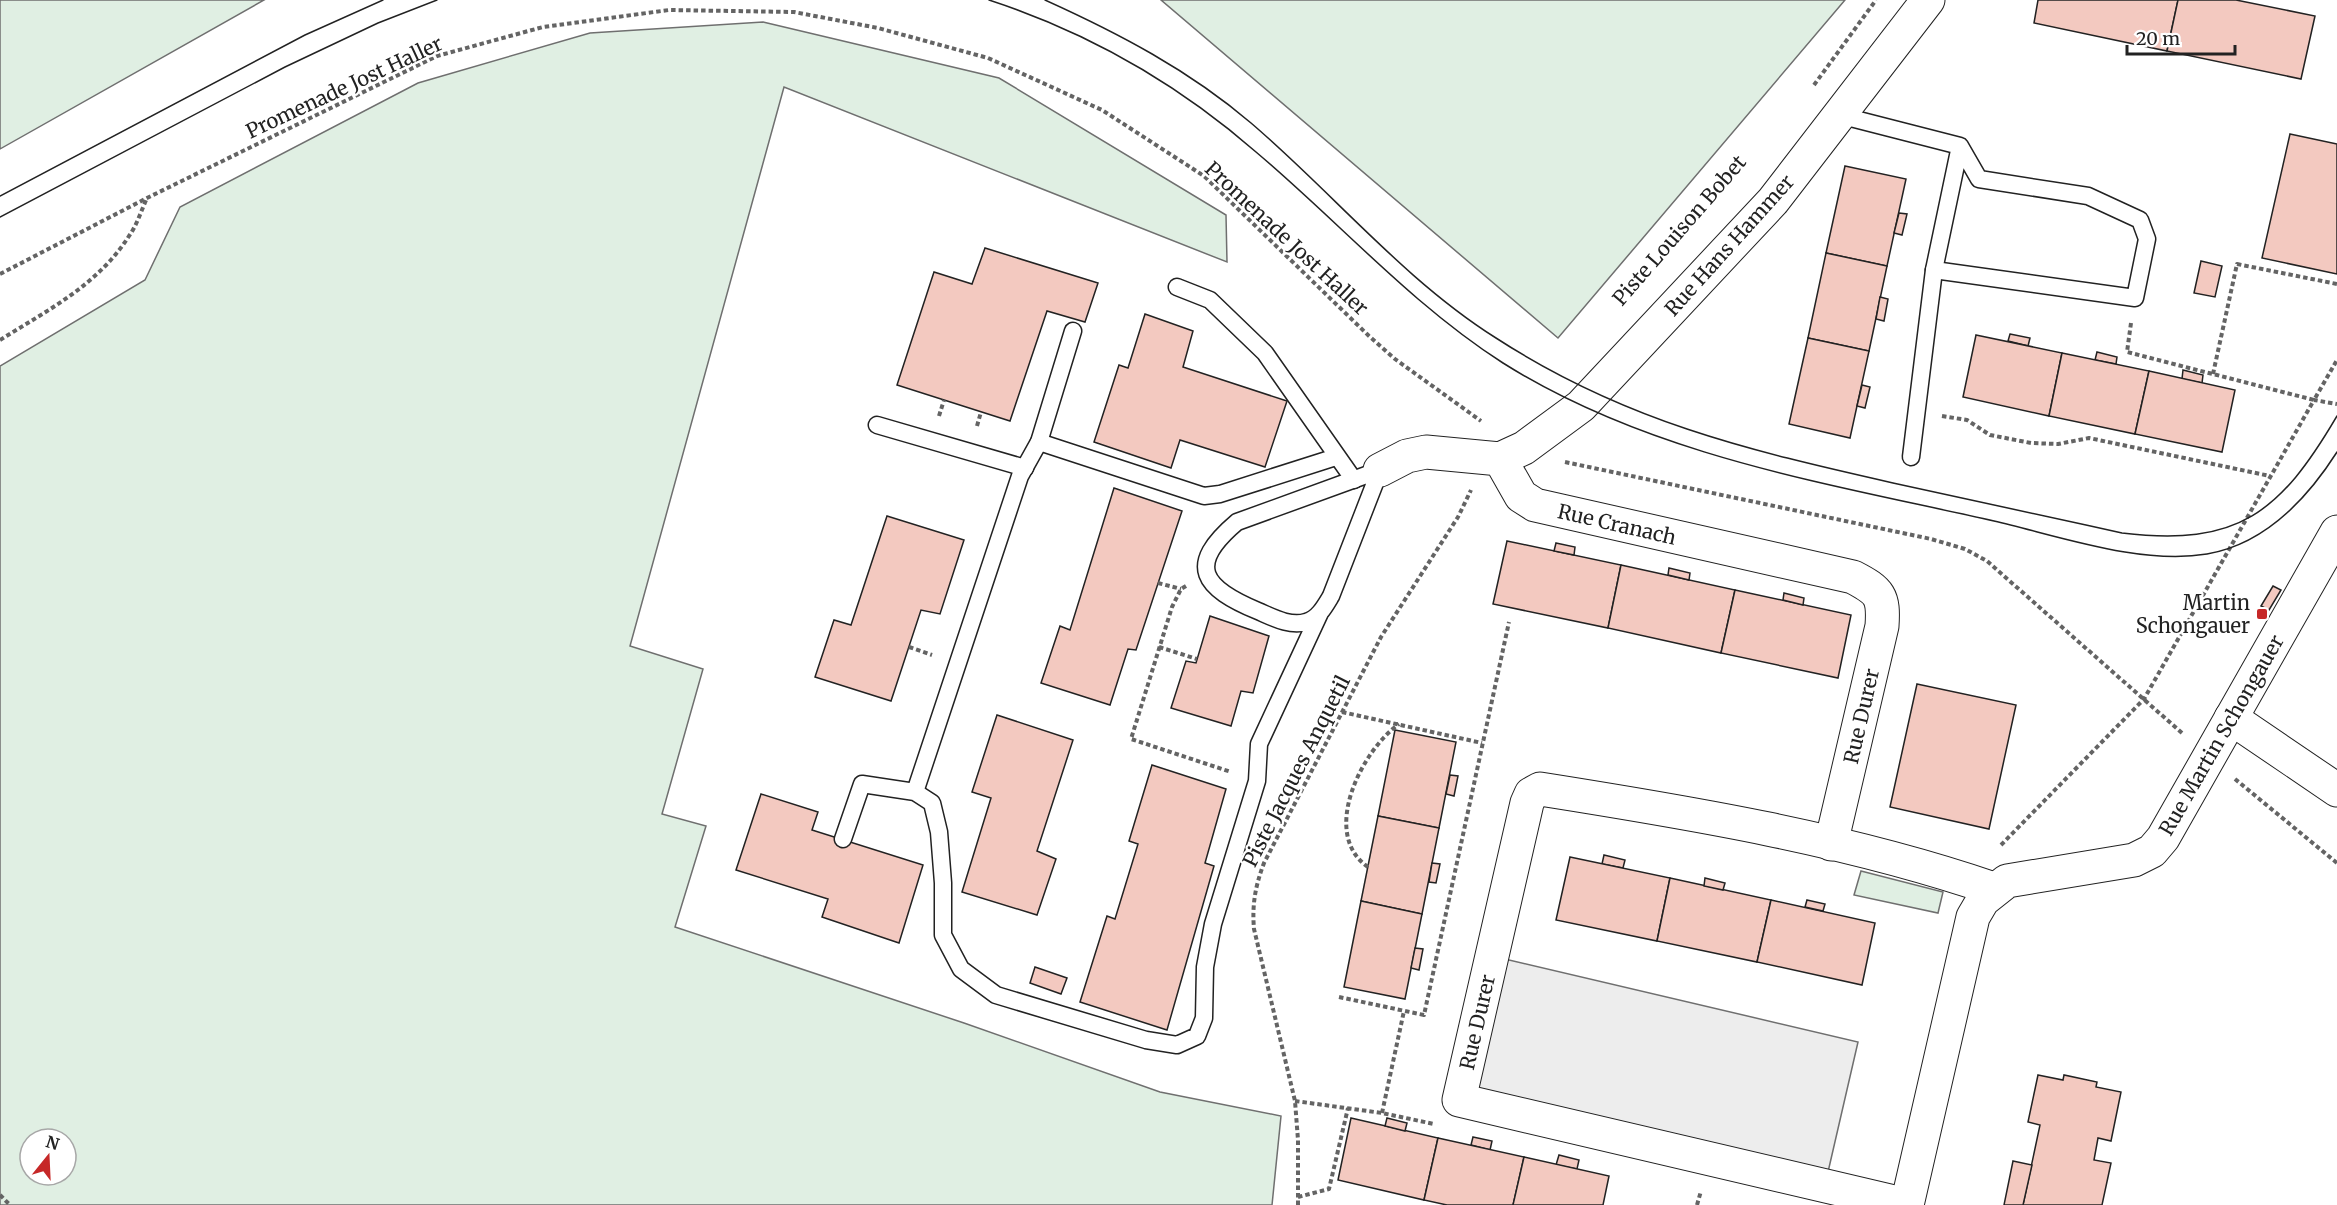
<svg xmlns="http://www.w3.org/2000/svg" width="2337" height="1205" font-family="Merriweather,serif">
	<rect width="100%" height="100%" fill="#fff"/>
	<!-- green -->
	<g fill="#e0efe3" stroke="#6f6f6f" stroke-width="1.5" fill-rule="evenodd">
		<polygon points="0,0 264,0 0,149"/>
		<polygon points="1161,0 1845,0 1558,338"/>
		<path d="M763,22L999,78L1226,215L1227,262L784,87L630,646L703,669L662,814L706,826L675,927L964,1023L1160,1092L1281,1116L1272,1205H0V366L145,280L180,207L418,83L590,33ZM30,1139H66V1175H30Z"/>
		<polygon points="1861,871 1943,892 1938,913 1854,895"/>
	</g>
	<!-- parking -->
	<polygon fill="#ededed" stroke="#6f6f6f" stroke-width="1.5" points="1492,956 1858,1042 1825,1185 1459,1100"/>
	<!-- building -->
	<g fill="#f3c9c0" stroke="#222" stroke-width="1.5">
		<polygon points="2038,0 2178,0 2167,51 2034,23"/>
		<polygon points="2178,0 2236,0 2315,16 2301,79 2167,51"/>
		<polygon points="2290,134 2337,144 2337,274 2262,258"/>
		<polygon points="1845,166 1906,179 1887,266 1826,253"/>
		<polygon points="1899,213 1907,214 1902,235 1894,233"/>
		<polygon points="985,248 1098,283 1085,322 1047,311 1010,421 897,385 934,272 972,284"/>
		<polygon points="1826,253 1887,266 1869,351 1808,338"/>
		<polygon points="2201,261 2222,266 2215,297 2194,293"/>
		<polygon points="1880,297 1888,299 1884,321 1876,319"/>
		<polygon points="1145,314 1193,331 1183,367 1287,401 1265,467 1180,440 1171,468 1094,442 1119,365 1128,368"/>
		<polygon points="2010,334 2030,338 2028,346 2008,341"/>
		<polygon points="1976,335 2062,353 2049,416 1963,397"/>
		<polygon points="1808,338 1869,351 1850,438 1789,424"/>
		<polygon points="2097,352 2117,357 2116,364 2095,360"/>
		<polygon points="2062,353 2149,371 2135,434 2049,416"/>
		<polygon points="2183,370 2203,375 2202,383 2182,379"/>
		<polygon points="2149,371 2235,390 2222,452 2135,434"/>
		<polygon points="1862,385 1870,387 1865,408 1857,406"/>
		<polygon points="1114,488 1182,511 1136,650 1128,649 1110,705 1041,683 1060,626 1070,630"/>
		<polygon points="887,516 964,540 940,614 921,610 891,701 815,677 834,620 851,625"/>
		<polygon points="1507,541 1621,565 1608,628 1493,604"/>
		<polygon points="1556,543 1575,547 1574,555 1554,551"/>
		<polygon points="1621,565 1735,590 1721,653 1608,628"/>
		<polygon points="1669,568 1690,573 1689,580 1668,575"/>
		<polygon points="2273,586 2281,590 2269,610 2261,606"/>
		<polygon points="1735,590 1851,615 1838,678 1721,653"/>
		<polygon points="1784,593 1804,598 1803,605 1783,600"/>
		<polygon points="1210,616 1269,636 1253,693 1241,691 1231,726 1171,708 1186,661 1196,663"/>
		<polygon points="1917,684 2016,705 1989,829 1890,807"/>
		<polygon points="997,715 1073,740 1037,851 1056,859 1037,915 962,892 991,798 972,792"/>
		<polygon points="1395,730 1456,742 1439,828 1378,816"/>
		<polygon points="1152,765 1226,789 1205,863 1214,866 1167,1030 1080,1002 1107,916 1115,919 1138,844 1129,841"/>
		<polygon points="1450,775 1458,776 1454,796 1446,794"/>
		<polygon points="761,794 818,812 812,830 923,865 899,943 822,917 828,899 736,870"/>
		<polygon points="1378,816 1439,828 1422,914 1361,901"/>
		<polygon points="1604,855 1625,860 1623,868 1602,864"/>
		<polygon points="1570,857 1670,878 1657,941 1556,920"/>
		<polygon points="1432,863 1440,864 1436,883 1429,882"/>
		<polygon points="1670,878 1771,900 1757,962 1657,941"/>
		<polygon points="1705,878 1725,883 1723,890 1704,886"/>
		<polygon points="1771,900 1875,923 1862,985 1757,962"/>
		<polygon points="1807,900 1825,904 1823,911 1805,907"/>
		<polygon points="1361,901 1422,914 1405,999 1344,987"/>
		<polygon points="1415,948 1423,949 1419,970 1411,968"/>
		<polygon points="1035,967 1067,978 1061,994 1030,983"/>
		<polygon points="2038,1075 2063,1080 2064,1075 2097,1082 2096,1087 2121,1092 2111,1141 2098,1138 2094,1160 2111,1163 2102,1205 2023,1205 2040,1125 2028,1122"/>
		<polygon points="1351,1118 1438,1138 1424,1200 1338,1180"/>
		<polygon points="1387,1118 1407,1123 1405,1131 1385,1126"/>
		<polygon points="1473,1137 1492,1141 1490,1150 1471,1145"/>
		<polygon points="1438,1138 1524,1157 1513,1205 1447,1205 1424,1200"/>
		<polygon points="1559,1155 1579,1160 1577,1169 1556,1165"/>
		<polygon points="1524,1157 1609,1176 1603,1205 1513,1205"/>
		<polygon points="2013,1161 2032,1165 2023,1205 2004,1205"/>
	</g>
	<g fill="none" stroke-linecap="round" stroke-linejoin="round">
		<defs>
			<g id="service">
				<polyline points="1839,115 1960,146 1979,179 2088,196 2140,220 2147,239 2135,298 1934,270 1960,146"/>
				<polyline points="1177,287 1210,300 1265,353 1354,480"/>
				<polyline points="877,425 1025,468"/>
				<polyline points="1039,442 1204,496 1220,494 1336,457"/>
				<polyline points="1911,457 1934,270"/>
				<path d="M1380,470L1331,596C1325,606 1318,619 1306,622C1290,627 1272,617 1258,611C1203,588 1185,566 1237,522Z"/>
				<polyline points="915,792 1020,476 1039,442 1073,331"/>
				<polyline points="843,839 862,784 915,792 932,803 939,832 943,883 943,935 961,969 996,995 1146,1040 1177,1045 1197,1036 1204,1018 1205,967 1213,924 1257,781 1259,744 1319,615"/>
			</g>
			<g id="minor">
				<polyline points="1500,459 1524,448 1581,406 1773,201 1928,0"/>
				<path d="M1380,470L1407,456L1426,452L1500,459L1521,496L1535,505L1853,577C1880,591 1884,596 1882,626L1831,844"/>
				<polyline points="2231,718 2337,790"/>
				<path d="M1907,1205L1459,1100L1527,803L1531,794L1540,789C1692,813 1848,839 1994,889"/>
				<polyline points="1907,1205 1973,917 1983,900 2007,881 2134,860 2152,851 2163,838 2337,532"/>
			</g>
		</defs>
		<!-- service casing -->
		<use href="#service" stroke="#222" stroke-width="19"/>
		<!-- minor casing -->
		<use href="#minor" stroke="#222" stroke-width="35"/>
		<!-- path -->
		<g stroke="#646464" stroke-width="4" stroke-dasharray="4.5 3" stroke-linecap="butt">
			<polyline points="1814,85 1876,0"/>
			<polyline points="0,274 147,198 437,56 543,27 669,10 794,12 878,28 988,58 1102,110 1204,176 1369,336 1395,359 1481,421"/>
			<polyline points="2131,323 2127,352 2314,400 2337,360"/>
			<path d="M0,340C48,310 98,285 129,236C137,225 141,211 147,198"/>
			<polyline points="2213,374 2237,264 2337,284"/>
			<polyline points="939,416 944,400"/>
			<polyline points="1942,416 1967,420 1990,435 2031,443 2058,444 2089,438 2270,476"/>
			<polyline points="977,426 981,412"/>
			<polyline points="1565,462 1931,539 1965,549 1987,561 2182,733"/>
			<polyline points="1158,583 1181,589"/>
			<polyline points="1186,586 1181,589 1172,607 1131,739 1231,772"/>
			<polyline points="909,647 932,655"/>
			<polyline points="1159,647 1197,659"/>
			<polyline points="1342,712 1482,743"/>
			<polyline points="2235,779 2337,863"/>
			<polyline points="2001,845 2144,699 2314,400 2337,404"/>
			<path d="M1368,867C1320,834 1361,751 1399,724"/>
			<polyline points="1339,997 1424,1015 1509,622"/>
			<polyline points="1295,1101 1382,1113 1434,1124"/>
			<polyline points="1382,1113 1404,1011"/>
			<polyline points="0,1195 10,1205"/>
			<polyline points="1298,1197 1329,1189 1348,1108"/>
			<path d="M1298,1205V1140L1295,1101L1254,929C1252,905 1255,887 1264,863L1381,637L1458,517L1471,490"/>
			<polyline points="1697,1205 1701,1191"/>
		</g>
		<!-- service -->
		<use href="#service" stroke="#fff" stroke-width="16"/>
		<!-- minor -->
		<use href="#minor" stroke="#fff" stroke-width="33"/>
		<!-- tram -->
		<g stroke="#222" stroke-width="1.5">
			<path d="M989,0C1087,32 1178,84 1256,152C1339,222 1411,304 1503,363C1651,456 1826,483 1994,521C2059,536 2140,565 2207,554C2265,544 2307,499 2337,452"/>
			<path d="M1045,0C1118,33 1189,70 1251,123C1333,193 1404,280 1496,338C1624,421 1747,450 1893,483C1970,500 2046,516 2122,533C2238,547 2280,513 2337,416"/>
			<polyline points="0,196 305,35 383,0"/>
			<polyline points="0,217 285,67 378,23 437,0"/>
		</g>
	</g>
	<!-- markers -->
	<rect fill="#c62828" stroke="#fff" stroke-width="2" x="2256" y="608" width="12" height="12" rx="3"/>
	<g text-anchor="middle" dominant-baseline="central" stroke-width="4.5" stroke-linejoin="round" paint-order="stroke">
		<!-- street labels -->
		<g font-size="20" fill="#222" stroke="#fff">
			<text transform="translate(344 87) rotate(-25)">Promenade Jost Haller</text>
			<text transform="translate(1679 230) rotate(-49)">Piste Louison Bobet</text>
			<text transform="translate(1287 238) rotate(43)">Promenade Jost Haller</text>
			<text transform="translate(1729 245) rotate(-48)">Rue Hans Hammer</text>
			<text transform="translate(1617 524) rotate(13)">Rue Cranach</text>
			<text transform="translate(1861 716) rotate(-77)">Rue Durer</text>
			<text transform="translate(2221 735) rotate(-60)">Rue Martin Schongauer</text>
			<text transform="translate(1296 771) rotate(-63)">Piste Jacques Anquetil</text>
			<text transform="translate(1477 1022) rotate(-77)">Rue Durer</text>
		</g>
		<!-- poi labels -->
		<g font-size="20" fill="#222" stroke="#fff" text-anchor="end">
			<text x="2250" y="602">Martin<tspan x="2250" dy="23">Schongauer</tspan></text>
		</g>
	</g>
	<!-- north arrow -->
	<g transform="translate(48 1157) rotate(18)"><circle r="28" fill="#ffffff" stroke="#a7a7a7" stroke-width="1.5"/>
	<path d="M0-4.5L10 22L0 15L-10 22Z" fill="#c62828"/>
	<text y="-9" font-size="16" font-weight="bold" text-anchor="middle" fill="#222222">N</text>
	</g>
	<!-- scale -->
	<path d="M2127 45v9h108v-9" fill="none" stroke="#222222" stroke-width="3"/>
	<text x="2136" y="45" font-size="18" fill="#222222" stroke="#ffffff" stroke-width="4.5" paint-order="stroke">20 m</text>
</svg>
